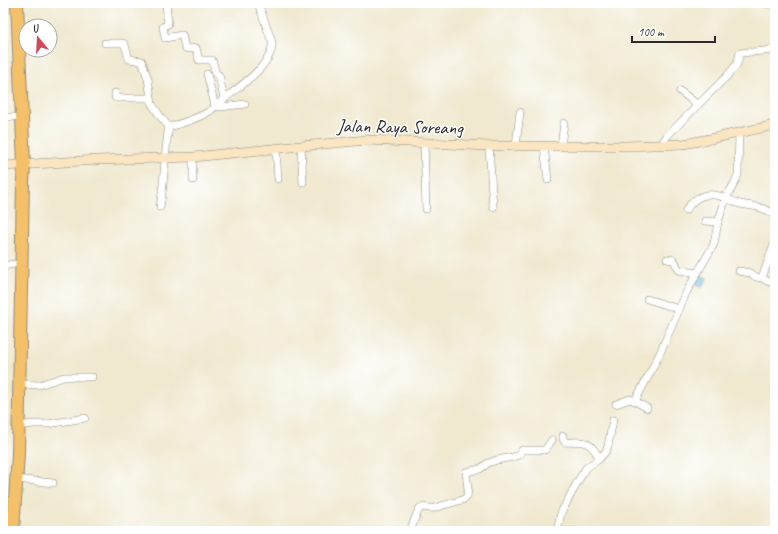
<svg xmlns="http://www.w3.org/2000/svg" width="778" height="534" font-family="Caveat,sans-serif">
	<rect width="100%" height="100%" fill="#fff"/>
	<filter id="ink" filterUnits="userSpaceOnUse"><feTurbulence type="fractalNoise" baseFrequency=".025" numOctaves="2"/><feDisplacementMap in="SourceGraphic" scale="8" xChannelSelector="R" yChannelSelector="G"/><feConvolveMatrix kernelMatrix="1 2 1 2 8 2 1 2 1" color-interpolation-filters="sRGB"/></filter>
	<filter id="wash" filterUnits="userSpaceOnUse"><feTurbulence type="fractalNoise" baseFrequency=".012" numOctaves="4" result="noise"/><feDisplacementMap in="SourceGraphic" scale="16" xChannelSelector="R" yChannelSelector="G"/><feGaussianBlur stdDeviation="0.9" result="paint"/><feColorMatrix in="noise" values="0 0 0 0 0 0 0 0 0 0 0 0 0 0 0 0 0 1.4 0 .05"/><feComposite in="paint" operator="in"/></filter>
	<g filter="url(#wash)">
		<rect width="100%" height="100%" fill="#f0e9d0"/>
		<!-- water -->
		<polygon fill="#5bb3d8" stroke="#436f82" points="700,274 707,278 702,288 695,285"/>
	</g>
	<g filter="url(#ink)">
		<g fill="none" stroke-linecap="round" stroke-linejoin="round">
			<defs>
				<g id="street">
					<polyline points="166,3 168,24 163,27 165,38 182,35 185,48 188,49 196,48 199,60 212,60 213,63 216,74 219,75 224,99"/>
					<polyline points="761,3 775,4"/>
					<polyline points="105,43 123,43 125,45 129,59 142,61 148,79 152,104 160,116 169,127"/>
					<polyline points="207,74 215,106 220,107 245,104"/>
					<polyline points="680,91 698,105"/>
					<polyline points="115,93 115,97 117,98 151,98"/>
					<polyline points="3,117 14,117"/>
					<polyline points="424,143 426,209"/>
					<polyline points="661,145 667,136 727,76 737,64 740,53 775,50"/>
					<polyline points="301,146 303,182"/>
					<polyline points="489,146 493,207"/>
					<polyline points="516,146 520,112"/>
					<polyline points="544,146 548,180"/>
					<polyline points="561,146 564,123"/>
					<polyline points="276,149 278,179"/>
					<polyline points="193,157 193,180"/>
					<path d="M160,207C165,181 164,153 169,127C183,123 197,119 210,111C215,107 219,103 224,99C239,87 275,63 272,42L258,3"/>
					<path d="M686,210C696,195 708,191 726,198C730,200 735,202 740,204C744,205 748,205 752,206C761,207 768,210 775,215"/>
					<polyline points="705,221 718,222"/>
					<path d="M667,259L674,260L679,270C685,272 691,271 697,273"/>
					<polyline points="3,266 14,264"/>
					<polyline points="739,271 750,273 756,277 762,278 775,242"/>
					<polyline points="765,280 775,284"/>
					<polyline points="647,299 679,309"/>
					<polyline points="19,384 39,385 64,377 92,377"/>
					<polyline points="616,404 630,399 635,401"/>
					<polyline points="647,408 635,401 650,373 660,353 687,291 714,244 718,222 726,198 734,184 738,175 739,133"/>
					<polyline points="18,426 33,424 48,424 85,418"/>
					<polyline points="599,459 606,451 608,446 613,420"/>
					<polyline points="16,479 53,483"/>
					<polyline points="3,526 13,526"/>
					<path d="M410,531L418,511L420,508C424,506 429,509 434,508L462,500L467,497L468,489L466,472L480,469L488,463L497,460L513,457L519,455L522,450H545L552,440"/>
					<path d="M557,531L561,513L578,481L586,468L599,459C597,452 590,442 581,442C576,441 570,443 565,442L563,439V436"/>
					<polyline points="561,531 575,531"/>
				</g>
				<polyline id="secondary" points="3,166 97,160 193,157 301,146 368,140 489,146 625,146 683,144 710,139 775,125"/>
				<polyline id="highway" points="13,531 18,454 23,181 24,165 17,3"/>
			</defs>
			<!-- street casing -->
			<use href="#street" stroke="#8e8a7e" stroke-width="8"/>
			<!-- secondary casing -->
			<use href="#secondary" stroke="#8e8a7e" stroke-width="10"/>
			<!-- highway casing -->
			<use href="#highway" stroke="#8e8a7e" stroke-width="14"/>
			<!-- street -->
			<use href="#street" stroke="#fff" stroke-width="7"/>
			<!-- secondary -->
			<use href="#secondary" stroke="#fbe6c3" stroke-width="9"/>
			<!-- highway -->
			<use href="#highway" stroke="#f4c16a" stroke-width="12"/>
		</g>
	</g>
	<g text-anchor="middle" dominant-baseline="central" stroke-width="3" stroke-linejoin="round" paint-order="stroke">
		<!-- street labels -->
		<g font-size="19" fill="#2b2b2b" stroke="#fff">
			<text transform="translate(400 127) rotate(1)">Jalan Raya Soreang</text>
		</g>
	</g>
	<!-- margin -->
	<rect width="778" height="534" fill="none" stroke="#fff" stroke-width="16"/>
	<!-- north arrow -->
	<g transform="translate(38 38) rotate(342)"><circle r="19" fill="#ffffff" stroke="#aaaaaa"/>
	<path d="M0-3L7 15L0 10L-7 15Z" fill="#d1495b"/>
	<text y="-6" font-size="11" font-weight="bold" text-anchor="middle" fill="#2b2b2b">U</text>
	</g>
	<!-- scale -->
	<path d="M632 36v6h83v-6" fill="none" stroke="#2b2b2b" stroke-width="2"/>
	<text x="638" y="36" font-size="12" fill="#2b2b2b" stroke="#ffffff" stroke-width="3" paint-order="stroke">100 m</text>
</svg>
